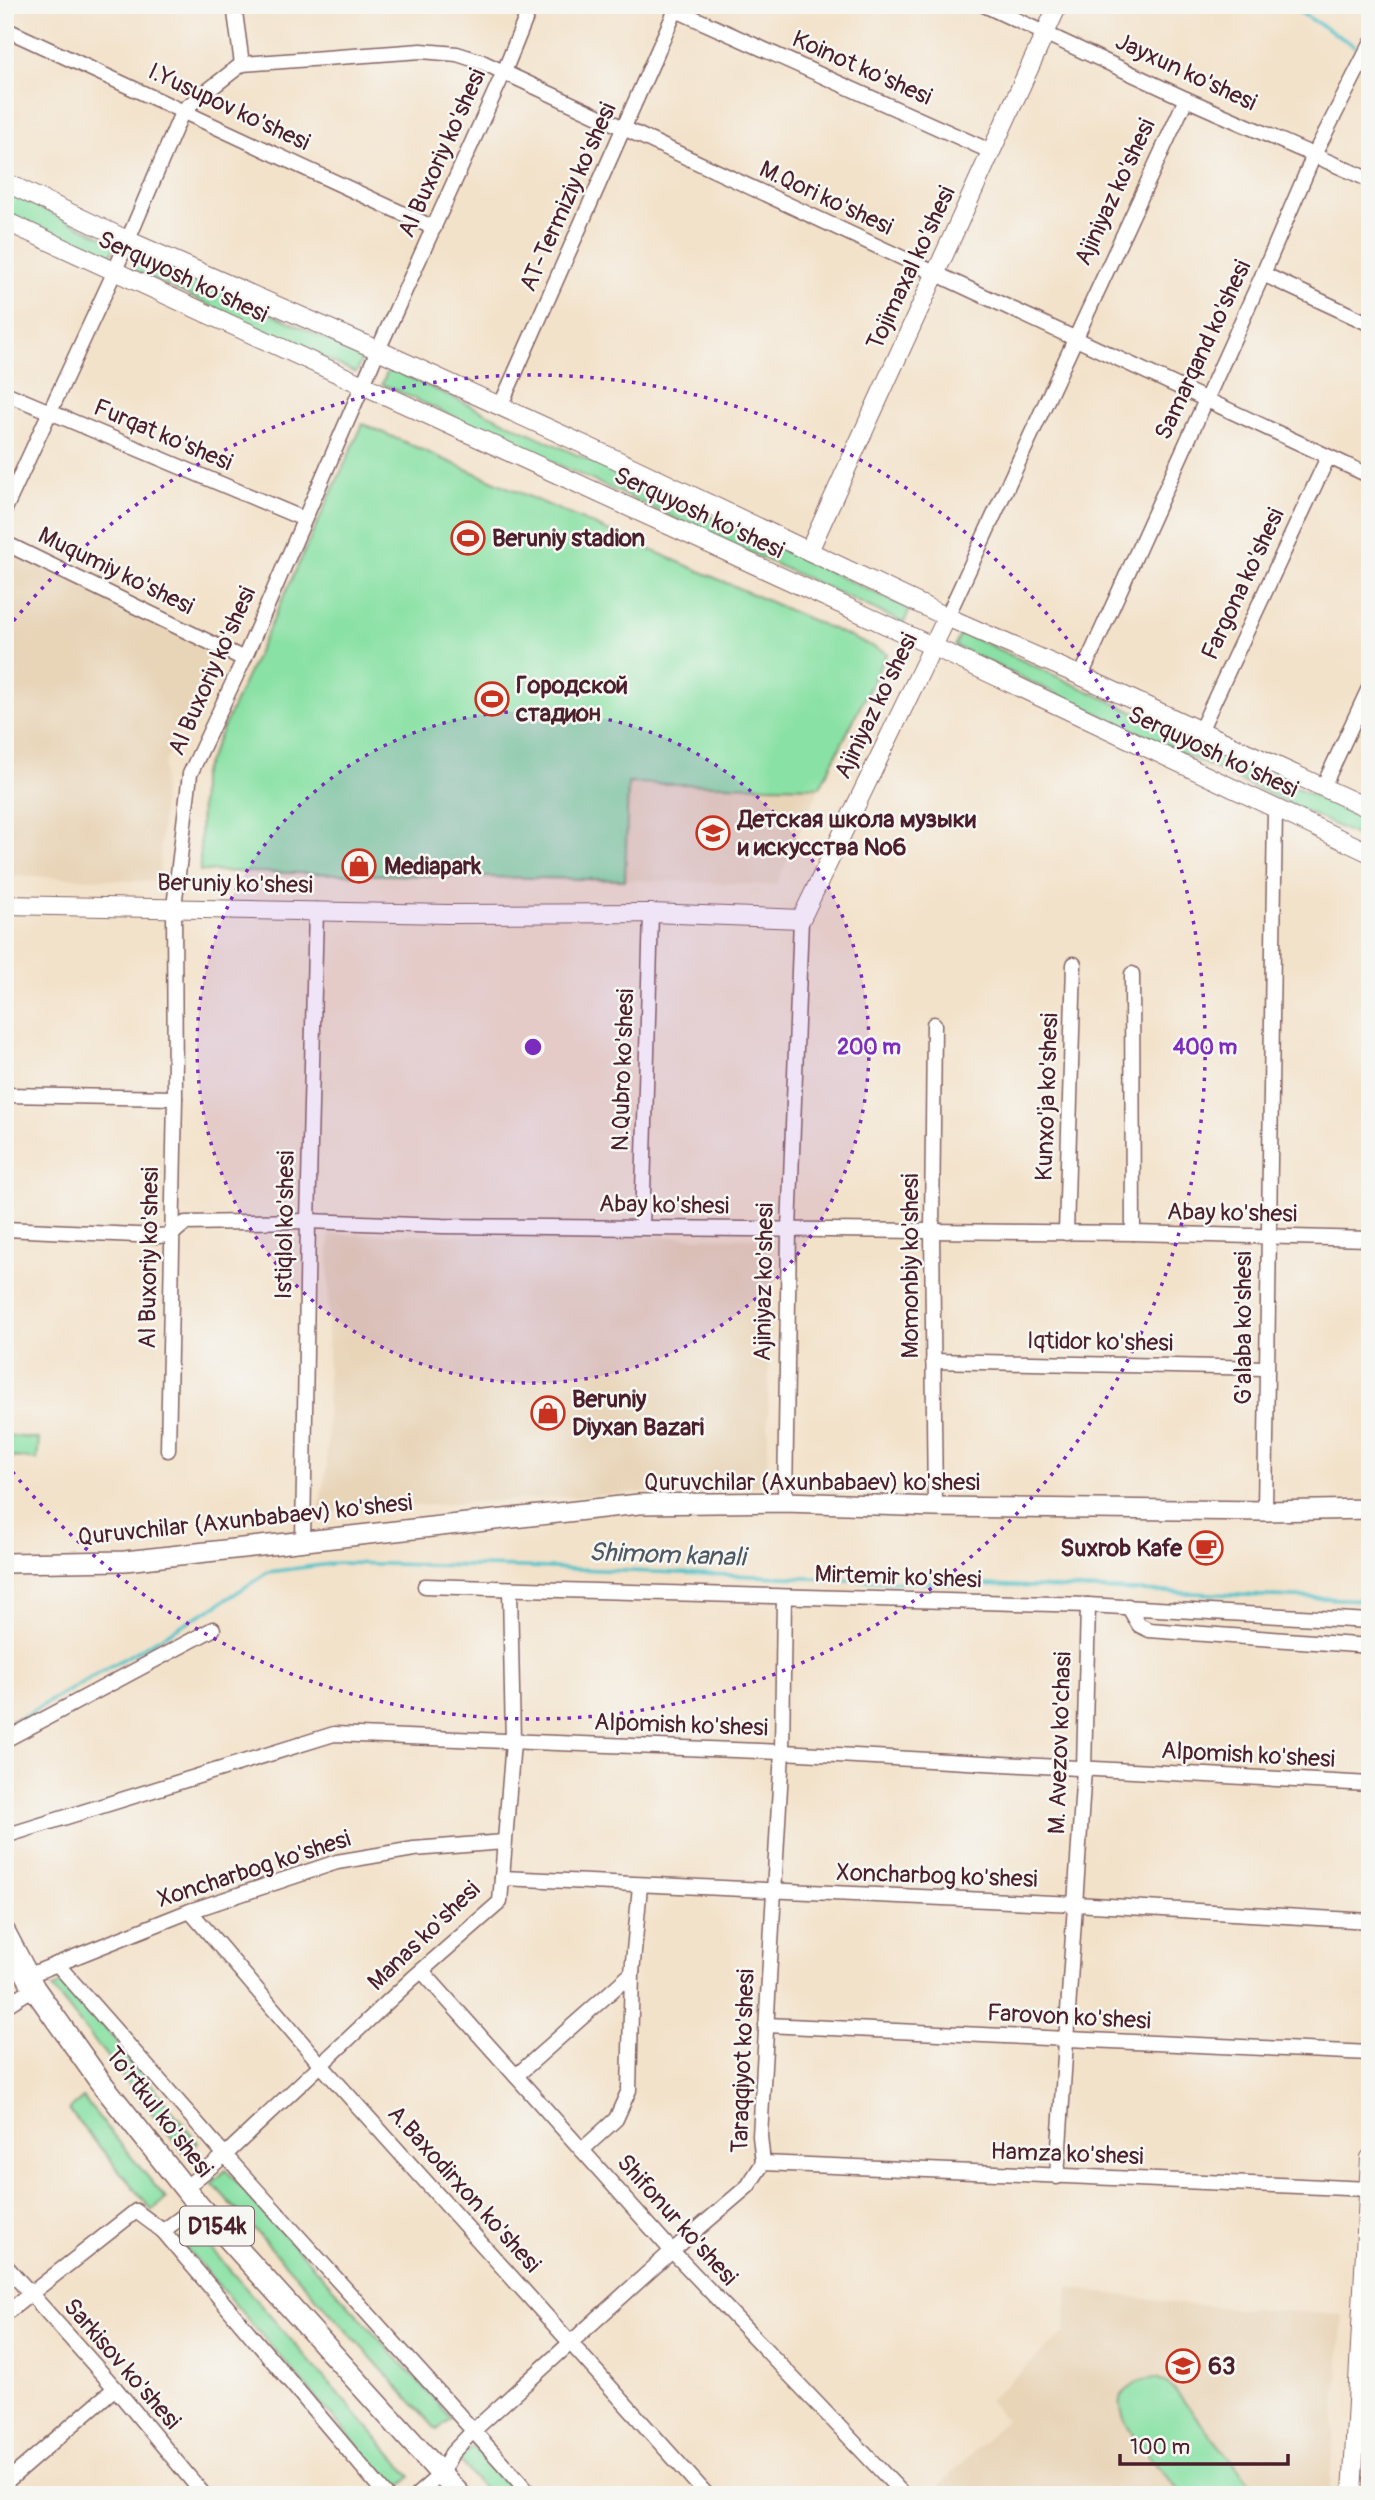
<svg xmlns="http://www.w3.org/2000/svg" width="1375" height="2500" font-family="Pangolin,sans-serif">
	<rect width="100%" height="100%" fill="#f6f6f2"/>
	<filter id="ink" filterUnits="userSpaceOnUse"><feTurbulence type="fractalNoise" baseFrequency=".0143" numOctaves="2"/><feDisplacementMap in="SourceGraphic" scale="14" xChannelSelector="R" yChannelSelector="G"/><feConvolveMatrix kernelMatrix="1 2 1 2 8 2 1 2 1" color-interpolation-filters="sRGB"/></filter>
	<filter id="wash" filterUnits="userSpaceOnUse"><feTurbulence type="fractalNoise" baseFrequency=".00686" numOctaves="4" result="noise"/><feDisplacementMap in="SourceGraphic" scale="28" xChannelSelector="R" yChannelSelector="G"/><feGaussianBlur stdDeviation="1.57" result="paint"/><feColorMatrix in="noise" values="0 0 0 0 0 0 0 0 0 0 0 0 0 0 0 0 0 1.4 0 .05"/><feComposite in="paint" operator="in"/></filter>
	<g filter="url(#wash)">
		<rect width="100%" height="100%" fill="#f3e2ca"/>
		<!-- built -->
		<g fill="#e8d4b7">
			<polygon points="5,549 217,646 164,765 159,882 5,875"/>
			<polygon points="628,783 820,787 776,885 625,880"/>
			<polygon points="329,1234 771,1238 767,1485 318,1512 327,1465"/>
			<polygon points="1068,2287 1179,2304 1343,2315 1329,2495 930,2495 1006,2420 988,2401 1065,2332"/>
		</g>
		<!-- green -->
		<g fill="#8ae1a5" stroke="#6a8068" stroke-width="2">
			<polygon points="5,191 116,243 109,260 5,212"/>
			<polygon points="141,253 363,356 356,373 133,270"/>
			<polygon points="389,368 910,609 904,623 382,384"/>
			<polygon points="363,424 887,653 820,787 628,783 625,880 200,871 201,776"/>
			<polygon points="961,632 1370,822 1370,842 955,646"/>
			<polygon points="5,1435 39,1439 37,1460 5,1456"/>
			<polygon points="67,1979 198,2143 184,2153 53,1989"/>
			<polygon points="83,2098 166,2199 152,2210 69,2110"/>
			<polygon points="226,2170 451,2418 437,2430 212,2183"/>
			<polygon points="193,2228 411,2477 396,2490 179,2240"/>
			<path d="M1156,2378L1168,2384L1177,2393L1259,2495H1183C1161,2467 1072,2388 1156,2378Z"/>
			<polygon points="473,2446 516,2495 489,2495 458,2460"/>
		</g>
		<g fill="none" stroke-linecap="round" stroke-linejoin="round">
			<!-- stream -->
			<g stroke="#54c2c9" stroke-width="3.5">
				<polyline points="1288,5 1355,46"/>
				<polyline points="5,1727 224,1601 268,1572 338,1563 524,1567 1370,1600"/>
			</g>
		</g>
	</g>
	<g filter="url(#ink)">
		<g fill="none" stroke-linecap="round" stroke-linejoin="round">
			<defs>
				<g id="minor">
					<polyline points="234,5 242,64"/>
					<polyline points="984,5 1186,99 1370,180"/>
					<polyline points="676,10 992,152"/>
					<polyline points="5,29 434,228"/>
					<polyline points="242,64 421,51 457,54 482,62 1370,476"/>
					<polyline points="1263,274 1370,324"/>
					<polyline points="5,393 304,519"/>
					<polyline points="500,407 678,5"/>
					<polyline points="5,509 114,273 183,110 242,64"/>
					<polyline points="5,543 244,659"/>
					<polyline points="947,617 1186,99"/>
					<polyline points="1081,676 1263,274 1314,155 1370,45"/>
					<polyline points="1200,731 1328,457"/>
					<polyline points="1323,787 1370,686"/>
					<polyline points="1132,974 1133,1233"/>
					<polyline points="934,1024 932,1231 935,1507"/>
					<polyline points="5,1095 175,1098"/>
					<polyline points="642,1227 651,913"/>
					<polyline points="5,1229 158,1236 171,1235 185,1223 308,1221 442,1226 1133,1233 1370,1239"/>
					<polyline points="1066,1233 1074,964"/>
					<polyline points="933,1361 1266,1368"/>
					<polyline points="168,1450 175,1098 174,907 190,774 244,659 378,350 504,72 531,5"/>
					<polyline points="785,1502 789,1230 801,919"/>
					<polyline points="1265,1511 1275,809"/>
					<polyline points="303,1541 308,1221 316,910"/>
					<polyline points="425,1586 1088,1605 1370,1621"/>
					<polyline points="1128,1606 1139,1625 1149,1630 1370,1646"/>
					<polyline points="5,1740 213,1629"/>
					<polyline points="5,1836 334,1734 782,1752 1370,1784"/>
					<polyline points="502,1878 1075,1904 1370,1921"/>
					<polyline points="190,1911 322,2066 707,2495"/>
					<polyline points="57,1964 225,2155 531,2495"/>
					<polyline points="422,1971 672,2251 904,2495"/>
					<polyline points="27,1976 190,1911 337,1862 414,1849 504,1842"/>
					<polyline points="5,2006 34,1988"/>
					<polyline points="766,2025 1370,2053"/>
					<polyline points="516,2076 632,1973"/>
					<polyline points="582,2150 616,2119 629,2090 632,1973 640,1886"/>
					<polyline points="763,2163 1370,2189"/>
					<polyline points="1057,2177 1084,1769 1088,1605"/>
					<polyline points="185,2188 225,2155 412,1979 500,1902 513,1742 510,1589"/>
					<polyline points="163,2231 386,2495"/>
					<polyline points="5,2265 115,2388 204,2495"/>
					<polyline points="5,2314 136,2211 163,2231 198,2205"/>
					<polyline points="5,2483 115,2388"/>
					<polyline points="417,2495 441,2474 452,2453 473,2431 672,2251 748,2186 763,2163 760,2136 782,1752 784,1597"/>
				</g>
				<g id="tertiary">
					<polyline points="5,182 127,240 378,350 615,459 947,617 1081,676 1370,809"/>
					<polyline points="5,221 932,646 1370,853"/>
					<polyline points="809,551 1058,5"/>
					<polyline points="5,905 448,914 651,913 801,919 947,617"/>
					<polyline points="1352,2495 1370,2158"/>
				</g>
				<polyline id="secondary" points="5,1563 125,1561 639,1504 785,1502 935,1507 1265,1511 1370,1509"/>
				<polyline id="primary" points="5,1933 34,1988 99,2080 198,2205 460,2495"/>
			</defs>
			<!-- minor casing -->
			<use href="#minor" stroke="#856363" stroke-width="17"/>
			<!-- tertiary casing -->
			<use href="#tertiary" stroke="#856363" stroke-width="20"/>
			<!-- secondary casing -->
			<use href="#secondary" stroke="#856363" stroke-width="22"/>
			<!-- primary casing -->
			<use href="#primary" stroke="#856363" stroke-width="24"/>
			<!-- minor -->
			<use href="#minor" stroke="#fff" stroke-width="14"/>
			<!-- tertiary -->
			<use href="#tertiary" stroke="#fff" stroke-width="18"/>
			<!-- secondary -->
			<use href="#secondary" stroke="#fff" stroke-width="19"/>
			<!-- primary -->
			<use href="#primary" stroke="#fff" stroke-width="21"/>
		</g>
	</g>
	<!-- distance rings -->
	<circle cx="533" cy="1047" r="336" fill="#7b2cbf" fill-opacity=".12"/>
	<g fill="none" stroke="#7b2cbf" stroke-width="3.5" stroke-dasharray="3.5 7">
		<circle cx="533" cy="1047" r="336"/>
		<path d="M7 629A672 672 0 1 1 7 1465"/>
	</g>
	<!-- icons -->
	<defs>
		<symbol id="stadium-ring" viewBox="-11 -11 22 22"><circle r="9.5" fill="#f6f6f2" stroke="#c8321e" stroke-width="1.5"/><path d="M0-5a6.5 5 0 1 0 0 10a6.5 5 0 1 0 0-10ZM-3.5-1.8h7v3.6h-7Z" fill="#c8321e"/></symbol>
		<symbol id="school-ring" viewBox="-11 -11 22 22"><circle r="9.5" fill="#f6f6f2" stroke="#c8321e" stroke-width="1.5"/><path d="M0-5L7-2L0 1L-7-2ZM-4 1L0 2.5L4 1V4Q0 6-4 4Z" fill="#c8321e"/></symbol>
		<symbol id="shop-ring" viewBox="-11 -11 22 22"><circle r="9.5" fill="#f6f6f2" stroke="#c8321e" stroke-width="1.5"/><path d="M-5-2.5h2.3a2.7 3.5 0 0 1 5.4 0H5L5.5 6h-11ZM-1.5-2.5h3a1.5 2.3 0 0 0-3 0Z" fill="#c8321e"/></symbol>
		<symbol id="cafe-ring" viewBox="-11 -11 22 22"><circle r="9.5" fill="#f6f6f2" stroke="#c8321e" stroke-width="1.5"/><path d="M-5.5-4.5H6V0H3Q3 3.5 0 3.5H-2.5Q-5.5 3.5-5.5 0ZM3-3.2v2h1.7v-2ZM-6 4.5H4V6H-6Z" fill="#c8321e"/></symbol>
	</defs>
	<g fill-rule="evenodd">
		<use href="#stadium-ring" x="449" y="519" width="38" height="38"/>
		<use href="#stadium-ring" x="473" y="680" width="38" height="38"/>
		<use href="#school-ring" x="694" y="814" width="38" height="38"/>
		<use href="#shop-ring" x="340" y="847" width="38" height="38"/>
		<use href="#shop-ring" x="529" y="1394" width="38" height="38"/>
		<use href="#cafe-ring" x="1187" y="1529" width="38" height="38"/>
		<use href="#school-ring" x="1164" y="2347" width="38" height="38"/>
	</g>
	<g text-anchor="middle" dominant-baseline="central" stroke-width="5" stroke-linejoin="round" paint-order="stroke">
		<!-- shield labels -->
		<rect fill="#f6f6f2" stroke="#7e6067" stroke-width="2" x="180" y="2206.5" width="74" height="39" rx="5"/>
		<g font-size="23" font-weight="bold" fill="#4a1f2b">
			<text x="217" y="2226">D154k</text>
		</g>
		<!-- street labels -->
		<g font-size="24" fill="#4a1f2b" stroke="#f6f6f2">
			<text transform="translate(862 68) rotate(24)">Koinot ko'shesi</text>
			<text transform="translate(1186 72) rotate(25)">Jayxun ko'shesi</text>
			<text transform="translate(229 107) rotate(25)">I.Yusupov ko'shesi</text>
			<text transform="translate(442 153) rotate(-66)">Al Buxoriy ko'shesi</text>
			<text transform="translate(1115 192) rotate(-65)">Ajiniyaz ko'shesi</text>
			<text transform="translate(568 197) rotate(-66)">AT-Termiziy ko'shesi</text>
			<text transform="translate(826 198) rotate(25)">M.Qori ko'shesi</text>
			<text transform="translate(911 268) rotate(-65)">Tojimaxal ko'shesi</text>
			<text transform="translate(183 277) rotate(25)">Serquyosh ko'shesi</text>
			<text transform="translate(1203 350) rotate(-65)">Samarqand ko'shesi</text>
			<text transform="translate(163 435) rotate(23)">Furqat ko'shesi</text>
			<text transform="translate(699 513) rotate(25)">Serquyosh ko'shesi</text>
			<text transform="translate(116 571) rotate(26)">Muqumiy ko'shesi</text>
			<text transform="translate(1243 584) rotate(-65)">Fargona ko'shesi</text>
			<text transform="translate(212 671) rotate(-66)">Al Buxoriy ko'shesi</text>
			<text transform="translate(876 706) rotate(-64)">Ajiniyaz ko'shesi</text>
			<text transform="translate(1213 752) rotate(25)">Serquyosh ko'shesi</text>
			<text transform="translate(235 884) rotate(1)">Beruniy ko'shesi</text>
			<text transform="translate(623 1070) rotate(-88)">N.Qubro ko'shesi</text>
			<text transform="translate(1047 1097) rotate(-88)">Kunxo'ja ko'shesi</text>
			<text transform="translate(664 1205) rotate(1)">Abay ko'shesi</text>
			<text transform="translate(1232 1213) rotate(1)">Abay ko'shesi</text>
			<text transform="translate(285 1225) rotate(-89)">Istiqlol ko'shesi</text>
			<text transform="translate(149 1258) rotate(-89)">Al Buxoriy ko'shesi</text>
			<text transform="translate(910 1266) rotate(-90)">Momonbiy ko'shesi</text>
			<text transform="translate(764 1282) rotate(-89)">Ajiniyaz ko'shesi</text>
			<text transform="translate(1243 1328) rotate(-90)">G'alaba ko'shesi</text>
			<text transform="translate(1100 1342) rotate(1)">Iqtidor ko'shesi</text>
			<text x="812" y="1482">Quruvchilar (Axunbabaev) ko'shesi</text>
			<text transform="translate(245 1520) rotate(-6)">Quruvchilar (Axunbabaev) ko'shesi</text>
			<text transform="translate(898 1577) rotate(2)">Mirtemir ko'shesi</text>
			<text transform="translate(681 1725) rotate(2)">Alpomish ko'shesi</text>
			<text transform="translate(1060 1743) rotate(-88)">M. Avezov ko'chasi</text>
			<text transform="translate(1248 1755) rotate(3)">Alpomish ko'shesi</text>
			<text transform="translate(254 1869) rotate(-18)">Xoncharbog ko'shesi</text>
			<text transform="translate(937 1876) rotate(2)">Xoncharbog ko'shesi</text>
			<text transform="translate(424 1936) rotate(-44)">Manas ko'shesi</text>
			<text transform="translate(1069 2017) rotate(3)">Farovon ko'shesi</text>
			<text transform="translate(743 2061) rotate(-88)">Taraqqiyot ko'shesi</text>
			<text transform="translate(159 2112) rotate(52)">To'rtkul ko'shesi</text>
			<text transform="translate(1067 2154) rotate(2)">Hamza ko'shesi</text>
			<text transform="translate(464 2189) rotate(48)">A.Baxodirxon ko'shesi</text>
			<text transform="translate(677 2220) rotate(48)">Shifonur ko'shesi</text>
			<text transform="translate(122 2364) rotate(49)">Sarkisov ko'shesi</text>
		</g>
		<!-- poi labels -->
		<g font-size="24" font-weight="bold" fill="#4a1f2b" stroke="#f6f6f2" text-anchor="start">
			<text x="492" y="538">Beruniy stadion</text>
			<text x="516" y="685">Городской<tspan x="516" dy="28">стадион</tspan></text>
			<text x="738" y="819">Детская школа музыки<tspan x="738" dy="28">и искусства №6</tspan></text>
			<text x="384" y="866">Mediapark</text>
			<text x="572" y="1399">Beruniy<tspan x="572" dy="28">Diyxan Bazari</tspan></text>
			<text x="1182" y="1548" text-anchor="end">Suxrob Kafe</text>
			<text x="1208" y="2366">63</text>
		</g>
		<!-- water labels -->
		<g font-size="26" font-style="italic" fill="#4e5862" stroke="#f6f6f2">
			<text transform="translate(667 1555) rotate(2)">Shimom kanali</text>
		</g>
	</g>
	<circle cx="533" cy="1047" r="10" fill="#7b2cbf" stroke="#f6f6f2" stroke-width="3.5"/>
	<g font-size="21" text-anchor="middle" font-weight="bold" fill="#7b2cbf" stroke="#f6f6f2" stroke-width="5" stroke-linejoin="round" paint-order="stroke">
		<text x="869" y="1054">200 m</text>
		<text x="1205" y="1054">400 m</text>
	</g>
	<!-- margin -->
	<rect width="1375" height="2500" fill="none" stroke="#f6f6f2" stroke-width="28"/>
	<!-- scale -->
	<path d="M1120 2454v10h168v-10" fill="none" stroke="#4a1f2b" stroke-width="3.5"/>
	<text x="1130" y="2454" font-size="21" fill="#4a1f2b" stroke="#f6f6f2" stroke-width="5" paint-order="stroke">100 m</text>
</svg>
